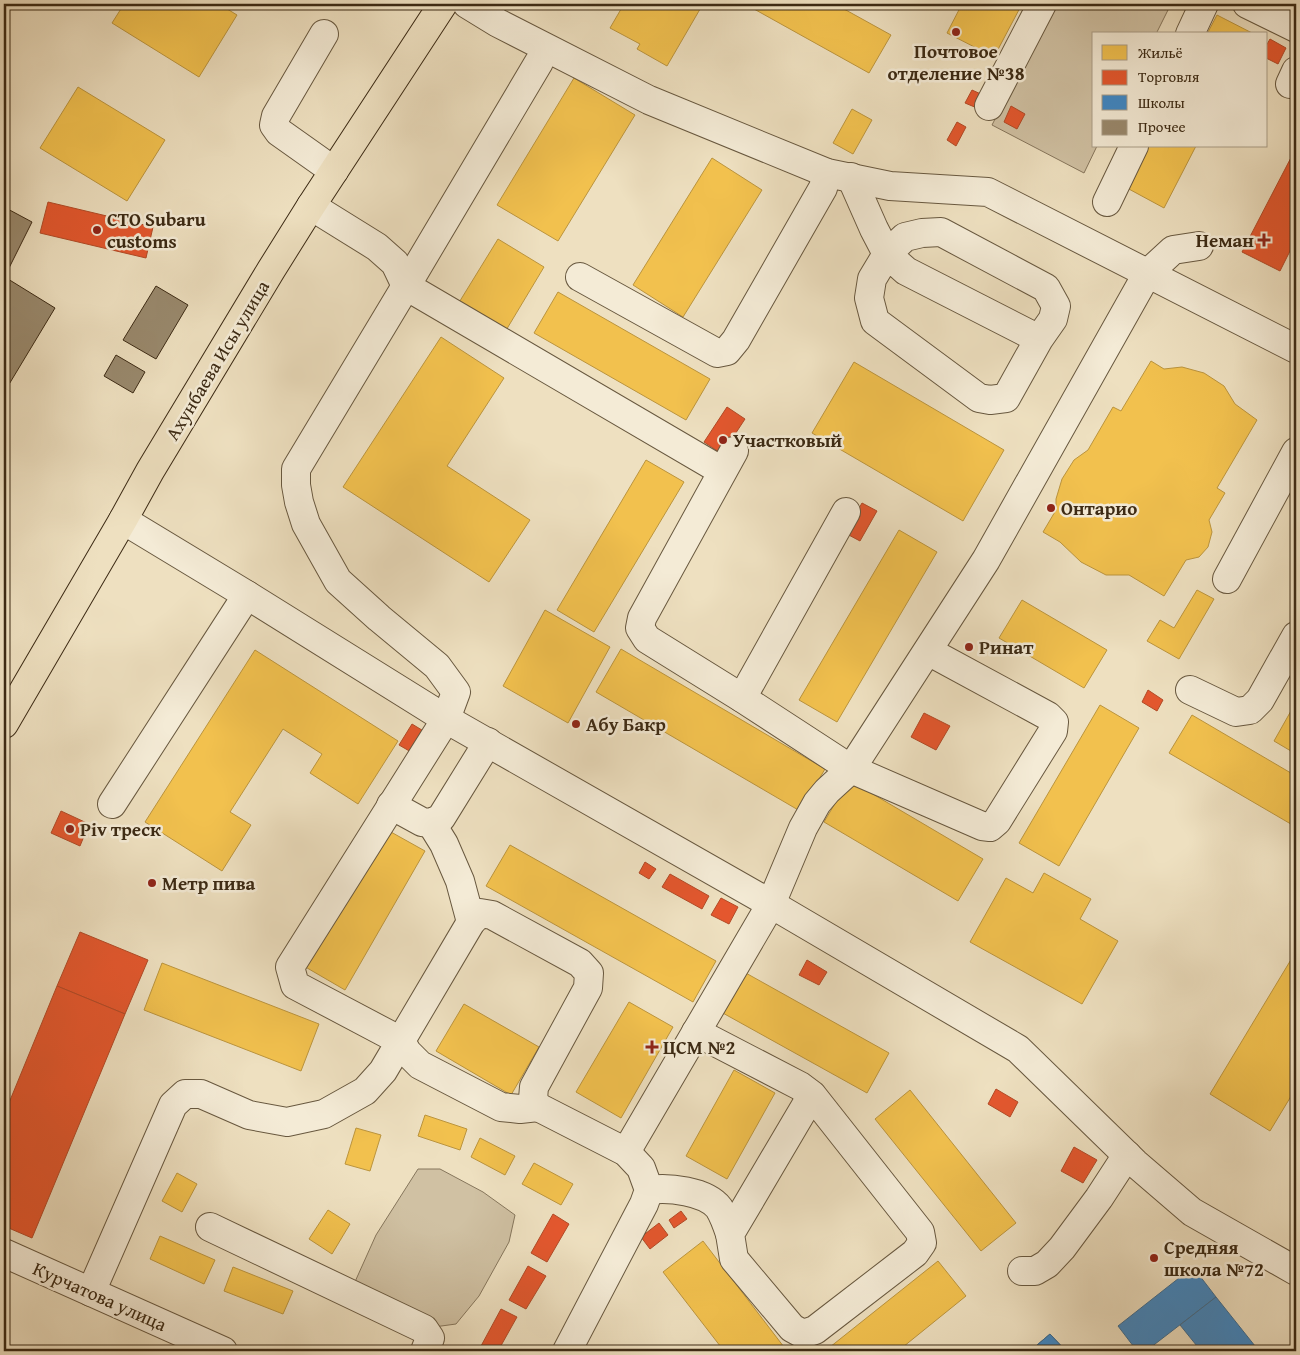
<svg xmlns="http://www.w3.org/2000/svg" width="1300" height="1355" font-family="'Gentium Book Plus',serif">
	<rect width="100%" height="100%" fill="#eee0c0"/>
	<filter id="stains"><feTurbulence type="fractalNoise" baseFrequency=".004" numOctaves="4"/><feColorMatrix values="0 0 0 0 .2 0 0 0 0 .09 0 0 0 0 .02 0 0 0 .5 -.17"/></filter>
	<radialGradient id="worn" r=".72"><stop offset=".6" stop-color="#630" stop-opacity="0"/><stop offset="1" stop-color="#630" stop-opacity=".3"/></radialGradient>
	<!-- green -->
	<g fill="#d0c1a3" stroke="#86765c">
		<polygon points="1054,4 1171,4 1156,34 1094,34 1094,146 1097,146 1084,173 992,125"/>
		<polygon points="418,1169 440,1169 483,1192 515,1215 509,1242 479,1296 456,1324 434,1327 354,1284 376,1235"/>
	</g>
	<!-- homes -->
	<g fill="#f2c14e" stroke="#bb943d">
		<polygon points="124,4 219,4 237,15 199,77 112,23"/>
		<polygon points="624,4 703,4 667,66 637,49 640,44 610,28"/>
		<polygon points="745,4 835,4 891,35 869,73"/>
		<polygon points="962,4 1022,4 994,57 947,33"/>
		<polygon points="1217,15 1254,34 1207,34"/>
		<polygon points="574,78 635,115 558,241 497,205"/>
		<polygon points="78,87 165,140 127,201 40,148"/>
		<polygon points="852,109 872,120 853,154 833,143"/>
		<polygon points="1149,146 1196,146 1164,208 1127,188"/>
		<polygon points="712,158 762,190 683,317 633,285"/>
		<polygon points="498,239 544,267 502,337 455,309"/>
		<polygon points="558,292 710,379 686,420 534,333"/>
		<polygon points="441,337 504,378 447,466 530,520 489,582 343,487"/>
		<polygon points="1151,361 1164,369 1182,367 1204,373 1224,386 1235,404 1257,420 1217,488 1225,493 1209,520 1212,532 1208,547 1199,557 1186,560 1164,596 1129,575 1106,575 1081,562 1060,542 1043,532 1056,510 1056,499 1062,479 1074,460 1088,450 1113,407 1121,411"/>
		<polygon points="854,362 1004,450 963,521 812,433"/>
		<polygon points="646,460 684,482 594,632 557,610"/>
		<polygon points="899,530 937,552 837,722 799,700"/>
		<polygon points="1197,590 1214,599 1179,659 1147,641 1160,620 1174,628"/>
		<polygon points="1022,600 1107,650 1084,688 999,638"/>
		<polygon points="545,610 610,647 568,723 503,686"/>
		<polygon points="621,649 825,769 800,811 596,692"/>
		<polygon points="255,650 398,741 358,804 310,773 322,754 283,729 230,812 251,825 222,871 145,822"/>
		<polygon points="1296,702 1296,754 1274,741"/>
		<polygon points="1100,705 1139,728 1059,866 1019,843"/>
		<polygon points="1192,715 1296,776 1296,827 1169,753"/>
		<polygon points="849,780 983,859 958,901 824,822"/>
		<polygon points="382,827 425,851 345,990 302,965"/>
		<polygon points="510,845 716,961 693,1002 486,886"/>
		<polygon points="1044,873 1091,899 1080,919 1118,941 1082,1004 970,942 1006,878 1033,893"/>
		<polygon points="1295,953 1296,953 1296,1088 1270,1131 1210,1094"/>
		<polygon points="162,963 319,1024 301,1071 144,1010"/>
		<polygon points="744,972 889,1053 867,1093 721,1012"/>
		<polygon points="629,1002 673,1027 621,1118 576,1092"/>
		<polygon points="464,1004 539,1047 511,1095 436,1051"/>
		<polygon points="734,1070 775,1093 727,1179 686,1156"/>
		<polygon points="910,1090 1016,1223 981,1251 875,1119"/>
		<polygon points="425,1115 467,1129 460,1150 418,1136"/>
		<polygon points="356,1128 381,1135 370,1171 345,1164"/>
		<polygon points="480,1138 515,1156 505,1175 471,1157"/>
		<polygon points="534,1163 573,1184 561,1205 522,1184"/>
		<polygon points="177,1173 197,1184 182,1212 162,1201"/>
		<polygon points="328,1210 350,1224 332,1254 309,1239"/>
		<polygon points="160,1236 215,1260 204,1284 150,1259"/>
		<polygon points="703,1241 787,1351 724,1351 663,1272"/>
		<polygon points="938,1261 966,1296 898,1351 825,1351"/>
		<polygon points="233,1267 293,1291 283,1314 224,1291"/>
	</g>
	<!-- shops -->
	<g fill="#e4572e" stroke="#b24a26">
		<polygon points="1270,39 1286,48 1278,64 1266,58 1266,46"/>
		<polygon points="972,90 983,95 977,108 965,103"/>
		<polygon points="1011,106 1025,114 1017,129 1004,122"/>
		<polygon points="957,122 966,127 956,146 947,140"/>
		<polygon points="1296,148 1296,239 1280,271 1242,252"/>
		<polygon points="48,202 153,227 146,258 40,233"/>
		<polygon points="727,407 745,419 722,454 704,442"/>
		<polygon points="862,503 877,511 860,541 845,533"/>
		<polygon points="1148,690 1163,700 1157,711 1142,702"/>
		<polygon points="924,713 950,726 936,750 911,737"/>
		<polygon points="412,724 430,735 418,756 399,745"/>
		<polygon points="61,811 89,824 80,846 51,833"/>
		<polygon points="645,862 656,869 649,879 639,873"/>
		<polygon points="670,874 709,896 702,909 662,887"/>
		<polygon points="721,898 738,907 729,924 711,915"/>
		<polygon points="80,932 148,960 125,1014 57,986"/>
		<polygon points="807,960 827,972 819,985 799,975"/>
		<polygon points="57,986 125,1014 32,1238 4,1226 4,1115"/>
		<polygon points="996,1089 1018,1102 1010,1117 988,1104"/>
		<polygon points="1074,1147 1097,1160 1083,1183 1061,1171"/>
		<polygon points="681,1211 687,1219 674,1228 669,1220"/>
		<polygon points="553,1214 569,1224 547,1262 531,1253"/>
		<polygon points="659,1223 668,1235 650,1249 641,1237"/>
		<polygon points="528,1266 546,1276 526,1309 509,1300"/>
		<polygon points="501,1309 517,1317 498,1351 490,1351 481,1346"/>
	</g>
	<!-- schools -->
	<g fill="#3f88c5" stroke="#3e6c90">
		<polygon points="1193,1267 1216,1297 1146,1351 1137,1351 1118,1326"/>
		<polygon points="1216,1297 1259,1351 1201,1351 1180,1325"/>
		<polygon points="1050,1334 1066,1351 1030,1351"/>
		<polygon points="1050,1334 1066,1351 1030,1351"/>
	</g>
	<!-- building -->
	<g fill="#99896d" stroke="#3c2a14">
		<polygon points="4,207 32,222 8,270 4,268"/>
		<polygon points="8,279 55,308 8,386 4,384 4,286"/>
		<polygon points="156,286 188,305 156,359 123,340"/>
		<polygon points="116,355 145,372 133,393 104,376"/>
	</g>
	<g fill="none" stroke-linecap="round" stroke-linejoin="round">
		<defs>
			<g id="minor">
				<polyline points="467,4 498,23 649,100 827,173 890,186 988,192 1296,349"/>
				<polyline points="1247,4 1296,28"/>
				<polyline points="324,34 276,116 274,125 279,132 334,171"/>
				<polyline points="1190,34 1204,4"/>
				<polyline points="539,62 406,286 722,471"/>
				<polyline points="1290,84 1296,71"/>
				<polyline points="989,106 1042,4"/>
				<polyline points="851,177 874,229 887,254 906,271 1039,339 1006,398 990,400 979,398 875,321 869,298 872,279 887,254 905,237 922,233 941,232 1046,288 1056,306 1053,319 1039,339"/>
				<polyline points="1107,202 1134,146"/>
				<polyline points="311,206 377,247 395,263 406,286 296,469 296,485 299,502 306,524 338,581 379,618 437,666 456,692 446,719 290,967 295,985 401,1041 407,1052 420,1065 501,1107 520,1109 538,1107"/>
				<polyline points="580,277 717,353 727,351 736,340 823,188 827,173"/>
				<polyline points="734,451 642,618 640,628 647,639 742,698 851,769 982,826 990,827 997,821 1053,731 1054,722 1048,716 928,651"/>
				<polyline points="123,520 247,595 446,719 771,904 1018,1049 1135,1163 1192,1212 1296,1271"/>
				<polyline points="1227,579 1296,452"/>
				<polyline points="1190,690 1236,712 1250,710 1260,700 1296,636"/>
				<polyline points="742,698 846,512"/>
				<polyline points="112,804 247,595"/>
				<polyline points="391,805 422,822 431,823 441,818 488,742"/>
				<polyline points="431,823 444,844 460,881 471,922"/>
				<polyline points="696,1032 800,1086 812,1095 920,1232 922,1243 915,1253 815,1330 803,1334 792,1328 734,1259 730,1234 812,1095"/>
				<polyline points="626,1152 771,904 803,828 817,803 827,791 851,769 986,560 1147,274 1173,250 1199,246"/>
				<path d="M649,1190C668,1187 706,1191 719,1208C724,1216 727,1225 730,1234"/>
				<polyline points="210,1227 424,1329 430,1338 425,1351"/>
				<polyline points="4,1253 223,1351"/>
				<polyline points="1022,1271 1035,1271 1047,1264 1062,1248 1099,1198 1127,1155"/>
				<polyline points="91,1292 173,1105 185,1094 201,1094 249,1115 287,1122 324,1114 365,1091 383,1071 471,922 480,913 492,915 580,963 589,973 588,988 534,1087 533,1099 538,1107 626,1152 641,1168 649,1190 644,1204 567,1351"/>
			</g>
			<polyline id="major" points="4,724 123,520 150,471 271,270 311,206 443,4"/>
		</defs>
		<!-- minor casing -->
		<use href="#minor" stroke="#68583f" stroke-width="30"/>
		<!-- major casing -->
		<use href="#major" stroke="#3c2a14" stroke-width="30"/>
		<!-- minor -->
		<use href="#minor" stroke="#f4ebd6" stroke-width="28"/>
		<!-- major -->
		<use href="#major" stroke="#eee0c0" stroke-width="28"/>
	</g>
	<!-- markers -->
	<g fill="#8f2418" stroke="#f4ebd6" stroke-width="2">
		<circle cx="956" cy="32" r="5"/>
		<circle cx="97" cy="230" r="5"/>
		<path d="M1261.5 232.5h5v5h5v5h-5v5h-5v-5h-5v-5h5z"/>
		<circle cx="723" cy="440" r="5"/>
		<circle cx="1051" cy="508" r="5"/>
		<circle cx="969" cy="647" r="5"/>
		<circle cx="576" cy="724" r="5"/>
		<circle cx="70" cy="829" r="5"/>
		<circle cx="152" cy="883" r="5"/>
		<path d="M649.5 1039.5h5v5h5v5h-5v5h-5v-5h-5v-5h5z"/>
		<circle cx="1154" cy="1258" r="5"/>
	</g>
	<g text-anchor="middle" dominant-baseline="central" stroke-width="5" stroke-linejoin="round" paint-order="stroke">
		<!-- poi labels -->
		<g font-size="19" font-weight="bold" fill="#3c2a14" stroke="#f4ebd6" text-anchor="start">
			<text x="956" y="51" text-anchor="middle">Почтовое<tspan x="956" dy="22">отделение №38</tspan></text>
			<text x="107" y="219">СТО Subaru<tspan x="107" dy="22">customs</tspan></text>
			<text x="1254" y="240" text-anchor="end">Неман</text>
			<text x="733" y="440">Участковый</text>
			<text x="1061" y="508">Онтарио</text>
			<text x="979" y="647">Ринат</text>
			<text x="586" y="724">Абу Бакр</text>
			<text x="80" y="829">Piv треск</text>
			<text x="162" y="883">Метр пива</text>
			<text x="663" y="1047">ЦСМ №2</text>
			<text x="1164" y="1247">Средняя<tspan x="1164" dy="22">школа №72</tspan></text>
		</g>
		<!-- street labels -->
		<g font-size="19" fill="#3c2a14" stroke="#f4ebd6">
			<text transform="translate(217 360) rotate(-59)">Ахунбаева Исы улица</text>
			<text transform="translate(100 1296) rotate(24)">Курчатова улица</text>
		</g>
	</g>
	<!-- margin -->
	<rect width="1300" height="1355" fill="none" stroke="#eee0c0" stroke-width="20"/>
	<rect x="5" y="5" width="1290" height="1345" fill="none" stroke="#3c2a14" stroke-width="2.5"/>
	<rect x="10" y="10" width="1280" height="1335" fill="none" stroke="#3c2a14"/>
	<!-- legend -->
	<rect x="1092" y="32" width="175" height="115" fill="#f4ebd6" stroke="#aa9e88"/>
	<rect x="1102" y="45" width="25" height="15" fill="#f2c14e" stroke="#aa9e88"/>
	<text x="1138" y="58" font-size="15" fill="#3c2a14">Жильё</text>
	<rect x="1102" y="70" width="25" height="15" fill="#e4572e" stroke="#aa9e88"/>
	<text x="1138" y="82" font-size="15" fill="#3c2a14">Торговля</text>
	<rect x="1102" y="95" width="25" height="15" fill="#3f88c5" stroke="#aa9e88"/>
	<text x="1138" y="108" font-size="15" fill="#3c2a14">Школы</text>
	<rect x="1102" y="120" width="25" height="15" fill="#99896d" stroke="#aa9e88"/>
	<text x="1138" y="132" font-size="15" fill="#3c2a14">Прочее</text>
	<rect width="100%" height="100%" filter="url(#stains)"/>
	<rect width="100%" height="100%" fill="url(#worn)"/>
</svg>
